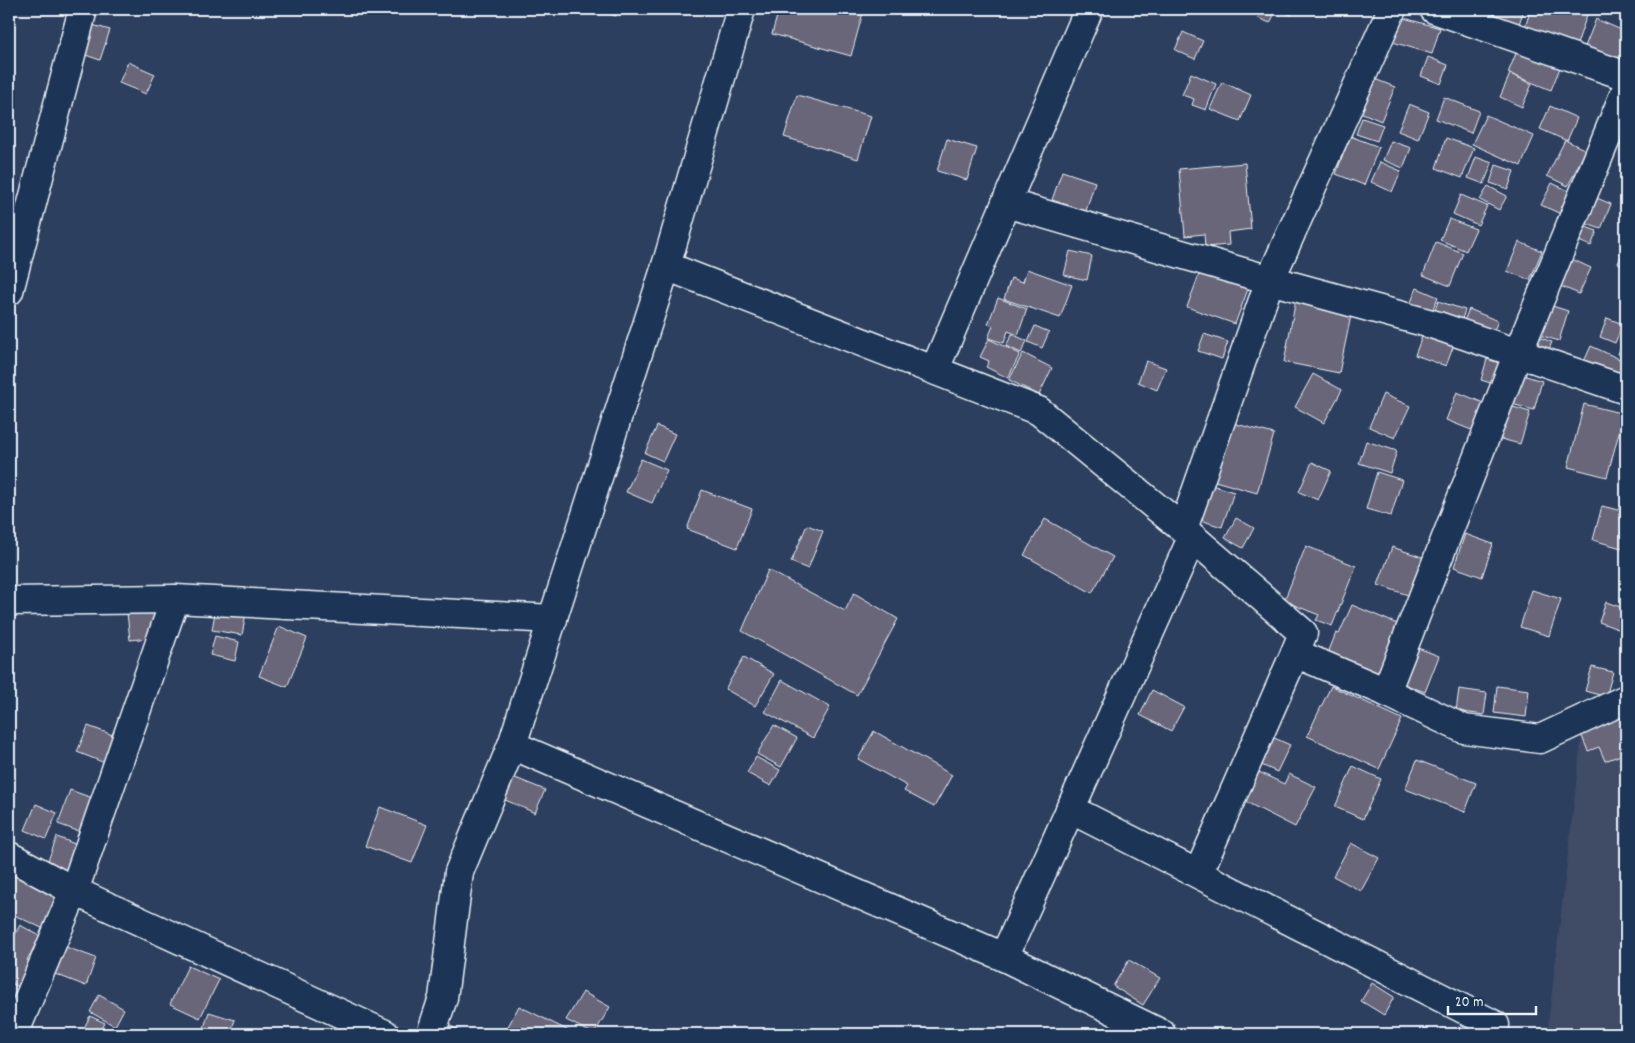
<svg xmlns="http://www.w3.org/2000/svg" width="1635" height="1043" font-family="Dekko,sans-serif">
	<rect width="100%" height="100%" fill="#2d3f5e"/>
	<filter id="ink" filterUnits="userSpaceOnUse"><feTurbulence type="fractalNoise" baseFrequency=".02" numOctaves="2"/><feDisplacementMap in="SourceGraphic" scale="10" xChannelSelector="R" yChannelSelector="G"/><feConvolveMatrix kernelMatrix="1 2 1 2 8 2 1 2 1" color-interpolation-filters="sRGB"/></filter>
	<g filter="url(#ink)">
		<!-- built -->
		<polygon fill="#404b66" points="1626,699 1626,1034 1547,1034 1584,716"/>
		<!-- building -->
		<g fill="#6b6679" stroke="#e8f1f8">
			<polygon points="591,9 618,9 616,16"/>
			<polygon points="779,9 864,9 851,56 772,34"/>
			<polygon points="1262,9 1275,13 1270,23 1258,18"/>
			<polygon points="1277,9 1294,9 1291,15"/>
			<polygon points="1485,9 1524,9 1516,33 1481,22"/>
			<polygon points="1531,9 1589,9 1574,53 1522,36"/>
			<polygon points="1393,15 1440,28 1432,54 1386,40"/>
			<polygon points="1596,19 1626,32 1626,45 1619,64 1584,49"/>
			<polygon points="89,24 110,30 100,60 80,53"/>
			<polygon points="1183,32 1203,41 1195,59 1175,50"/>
			<polygon points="1519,46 1562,63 1551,90 1508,73"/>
			<polygon points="1428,57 1448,65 1441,84 1421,76"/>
			<polygon points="128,62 155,74 146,94 119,83"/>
			<polygon points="1191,73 1216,84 1206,110 1192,105 1194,99 1182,95"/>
			<polygon points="1510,74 1532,84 1522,107 1500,97"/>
			<polygon points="1372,78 1395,87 1381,121 1358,111"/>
			<polygon points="1222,82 1251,95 1240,121 1210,109"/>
			<polygon points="797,95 871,116 858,159 784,137"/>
			<polygon points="1444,97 1479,111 1471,133 1436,119"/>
			<polygon points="1409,104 1429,112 1418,139 1398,131"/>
			<polygon points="1550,106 1577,118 1567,141 1540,129"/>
			<polygon points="1486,115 1534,136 1521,166 1472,144"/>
			<polygon points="1362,118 1383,125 1377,141 1356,134"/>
			<polygon points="1350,136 1379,147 1364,185 1336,174"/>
			<polygon points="1446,138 1474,148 1462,178 1436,168"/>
			<polygon points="947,139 977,148 967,180 937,171"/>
			<polygon points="1565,140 1586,150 1568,186 1547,176"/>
			<polygon points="1391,141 1411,148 1403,168 1383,160"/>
			<polygon points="1476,157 1492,163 1484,184 1468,178"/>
			<polygon points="1380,162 1401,171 1392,192 1371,182"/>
			<polygon points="1245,163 1251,229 1228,232 1229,245 1205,247 1204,234 1185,236 1179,169"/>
			<polygon points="1496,165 1514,171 1508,189 1490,183"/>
			<polygon points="1062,171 1095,182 1086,211 1052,200"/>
			<polygon points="1552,183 1571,192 1561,214 1541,205"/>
			<polygon points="1488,186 1507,196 1499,210 1480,200"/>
			<polygon points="1461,195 1487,206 1478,225 1453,214"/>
			<polygon points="1592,196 1611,204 1601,229 1581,222"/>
			<polygon points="1449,219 1476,229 1466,251 1440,240"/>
			<polygon points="1580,225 1597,231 1591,246 1574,239"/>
			<polygon points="1436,242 1463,253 1450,286 1423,275"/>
			<polygon points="1519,242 1542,251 1530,280 1507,271"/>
			<polygon points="1626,246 1626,267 1618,263"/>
			<polygon points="1070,251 1092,256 1087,280 1064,275"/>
			<polygon points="1565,256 1591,268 1579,294 1553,283"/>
			<polygon points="1027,269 1072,285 1060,318 1004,299 1011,278 1023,282"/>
			<polygon points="1200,272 1248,289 1235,324 1187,307"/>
			<polygon points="1417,288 1438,297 1428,320 1407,311"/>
			<polygon points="998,298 1027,309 1018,335 1008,331 1004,343 988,338 993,326 988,324"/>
			<polygon points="1296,299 1352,311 1339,373 1284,362"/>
			<polygon points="1438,301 1465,310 1458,331 1431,322"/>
			<polygon points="1546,304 1568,311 1559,341 1536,334"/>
			<polygon points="1469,309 1498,321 1490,340 1461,328"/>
			<polygon points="1607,318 1623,324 1615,343 1600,337"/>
			<polygon points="1035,326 1049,332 1042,348 1028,342"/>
			<polygon points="1424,331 1455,342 1446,366 1415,355"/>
			<polygon points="1626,333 1626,358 1618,354"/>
			<polygon points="1012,334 1027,341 1021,353 1006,346"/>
			<polygon points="1204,334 1228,342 1222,359 1198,351"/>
			<polygon points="1536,336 1552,342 1547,354 1532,348"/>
			<polygon points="989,339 1020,354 1008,378 986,367 989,361 980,357"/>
			<polygon points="1591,346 1626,362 1626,387 1582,366"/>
			<polygon points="1023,353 1052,368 1039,395 1009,380"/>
			<polygon points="1487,359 1506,365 1500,386 1481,380"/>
			<polygon points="1146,361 1166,368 1157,390 1138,382"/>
			<polygon points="1513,372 1542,381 1534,410 1504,402"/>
			<polygon points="1313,374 1342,390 1324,423 1295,407"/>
			<polygon points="1457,392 1491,406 1479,433 1446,420"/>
			<polygon points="1383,394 1410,406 1395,438 1369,427"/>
			<polygon points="1584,404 1624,414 1607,477 1568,467"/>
			<polygon points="1506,405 1530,412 1520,444 1497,438"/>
			<polygon points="1225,421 1274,434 1257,493 1208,479"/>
			<polygon points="657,426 675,434 663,461 645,453"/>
			<polygon points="1366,441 1397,451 1390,473 1359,463"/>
			<polygon points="641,459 667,470 652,503 626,492"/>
			<polygon points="1312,462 1331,471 1318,500 1299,492"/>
			<polygon points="1377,472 1402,480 1391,516 1366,509"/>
			<polygon points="1208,484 1234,492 1222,527 1197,519"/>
			<polygon points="702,490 752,509 737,548 687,529"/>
			<polygon points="1602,506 1626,512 1625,549 1593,540"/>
			<polygon points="1236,518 1254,528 1243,548 1225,538"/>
			<polygon points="1045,519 1113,557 1092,593 1024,555"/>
			<polygon points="807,525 823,531 808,569 791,562"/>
			<polygon points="1465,534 1493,544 1482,577 1454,567"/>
			<polygon points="1306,546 1356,566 1332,626 1316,620 1319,615 1284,601"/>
			<polygon points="1392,547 1428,559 1414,597 1378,585"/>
			<polygon points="768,570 845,611 854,593 898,619 857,695 742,631"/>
			<polygon points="1532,590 1561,599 1549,636 1520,627"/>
			<polygon points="1606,602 1626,609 1626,632 1599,622"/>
			<polygon points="1352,605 1402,626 1380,676 1328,653 1336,633 1339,634"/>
			<polygon points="216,607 246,613 242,635 212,630"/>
			<polygon points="155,610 158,637 130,640 127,613"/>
			<polygon points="279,626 307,638 287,687 259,676"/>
			<polygon points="215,636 239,642 235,661 210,655"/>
			<polygon points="1410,645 1439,656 1425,692 1396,681"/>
			<polygon points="744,657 774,674 755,706 725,689"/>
			<polygon points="1592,667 1613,672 1606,697 1585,691"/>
			<polygon points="782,680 830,707 813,738 765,712"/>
			<polygon points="1331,686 1402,719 1379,769 1307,736"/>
			<polygon points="1497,686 1529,690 1526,717 1494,713"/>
			<polygon points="1459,689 1487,693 1484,715 1456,711"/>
			<polygon points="1152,690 1184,707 1171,731 1140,715"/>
			<polygon points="1626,710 1626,753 1605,761 1599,747 1588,751 1581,734"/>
			<polygon points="774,725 797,738 781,767 757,754"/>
			<polygon points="88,726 121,738 110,765 77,752"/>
			<polygon points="874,731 952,775 934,807 904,791 907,786 858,759"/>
			<polygon points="1272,737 1290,745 1277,772 1259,764"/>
			<polygon points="756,757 780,770 771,786 747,773"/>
			<polygon points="1417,760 1476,783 1465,812 1405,789"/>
			<polygon points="1353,766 1381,779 1363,819 1335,807"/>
			<polygon points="1259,772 1284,784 1289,774 1316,787 1295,827 1244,801"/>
			<polygon points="513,777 545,790 535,813 503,799"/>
			<polygon points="70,790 95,799 83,833 58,824"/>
			<polygon points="36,804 57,813 46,839 25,830"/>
			<polygon points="380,807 427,825 412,863 365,846"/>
			<polygon points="57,837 80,846 70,872 47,863"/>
			<polygon points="1351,843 1379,858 1361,891 1333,876"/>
			<polygon points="9,869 63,895 46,930 14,915 9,927"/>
			<polygon points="20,925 40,936 27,960 32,963 19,987 9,982 9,946"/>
			<polygon points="66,947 96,958 86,986 55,974"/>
			<polygon points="1129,960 1160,978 1143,1005 1113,986"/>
			<polygon points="188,966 219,980 200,1018 170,1004"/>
			<polygon points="1372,983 1394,997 1384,1015 1361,1001"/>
			<polygon points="583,992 610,1007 594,1034 566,1020"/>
			<polygon points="99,995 124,1009 115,1026 90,1012"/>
			<polygon points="519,1006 569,1031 568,1034 504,1034"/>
			<polygon points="209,1012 235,1020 230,1034 202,1034"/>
			<polygon points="90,1016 105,1023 99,1034 81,1034"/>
			<polygon points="448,1025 467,1034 444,1034"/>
		</g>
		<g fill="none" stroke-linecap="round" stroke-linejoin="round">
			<defs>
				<g id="minor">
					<polyline points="741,9 666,266 512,745 1004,957 1162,1034"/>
					<polyline points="1434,9 1626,76"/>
					<polyline points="1006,203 1270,280 1435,325 1626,390"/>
					<polyline points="666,266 1039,411 1183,529 1303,633 1295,653 1386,692 1464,729 1540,739 1626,699"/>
					<polyline points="9,291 83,9"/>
					<polyline points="935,369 1089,9"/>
					<polyline points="1183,529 1270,280 1392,9"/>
					<polyline points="9,601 175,599 553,619"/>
					<polyline points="1386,692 1518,353 1626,90"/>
					<polyline points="1070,809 1495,1025"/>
					<polyline points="9,856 74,891 385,1034"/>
					<polyline points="1199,872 1295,653"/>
					<polyline points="1004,957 1192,538"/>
					<polyline points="14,1034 74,891 175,599"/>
					<polyline points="431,1034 443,998 459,872 512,745"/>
				</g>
			</defs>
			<!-- minor casing -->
			<use href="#minor" stroke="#e8f1f8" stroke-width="31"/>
			<!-- minor -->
			<use href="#minor" stroke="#1d3557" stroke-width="28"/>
		</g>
	</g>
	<!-- margin -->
	<rect width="1635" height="1043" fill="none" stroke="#1d3557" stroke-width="30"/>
	<rect x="15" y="15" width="1605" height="1013" fill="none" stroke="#e8f1f8" stroke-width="2" filter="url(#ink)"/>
	<!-- scale -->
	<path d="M1448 1006v8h88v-8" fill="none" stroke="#e8f1f8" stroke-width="2.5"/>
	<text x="1455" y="1006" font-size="15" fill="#e8f1f8" stroke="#1d3557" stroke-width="4" paint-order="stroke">20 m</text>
</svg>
